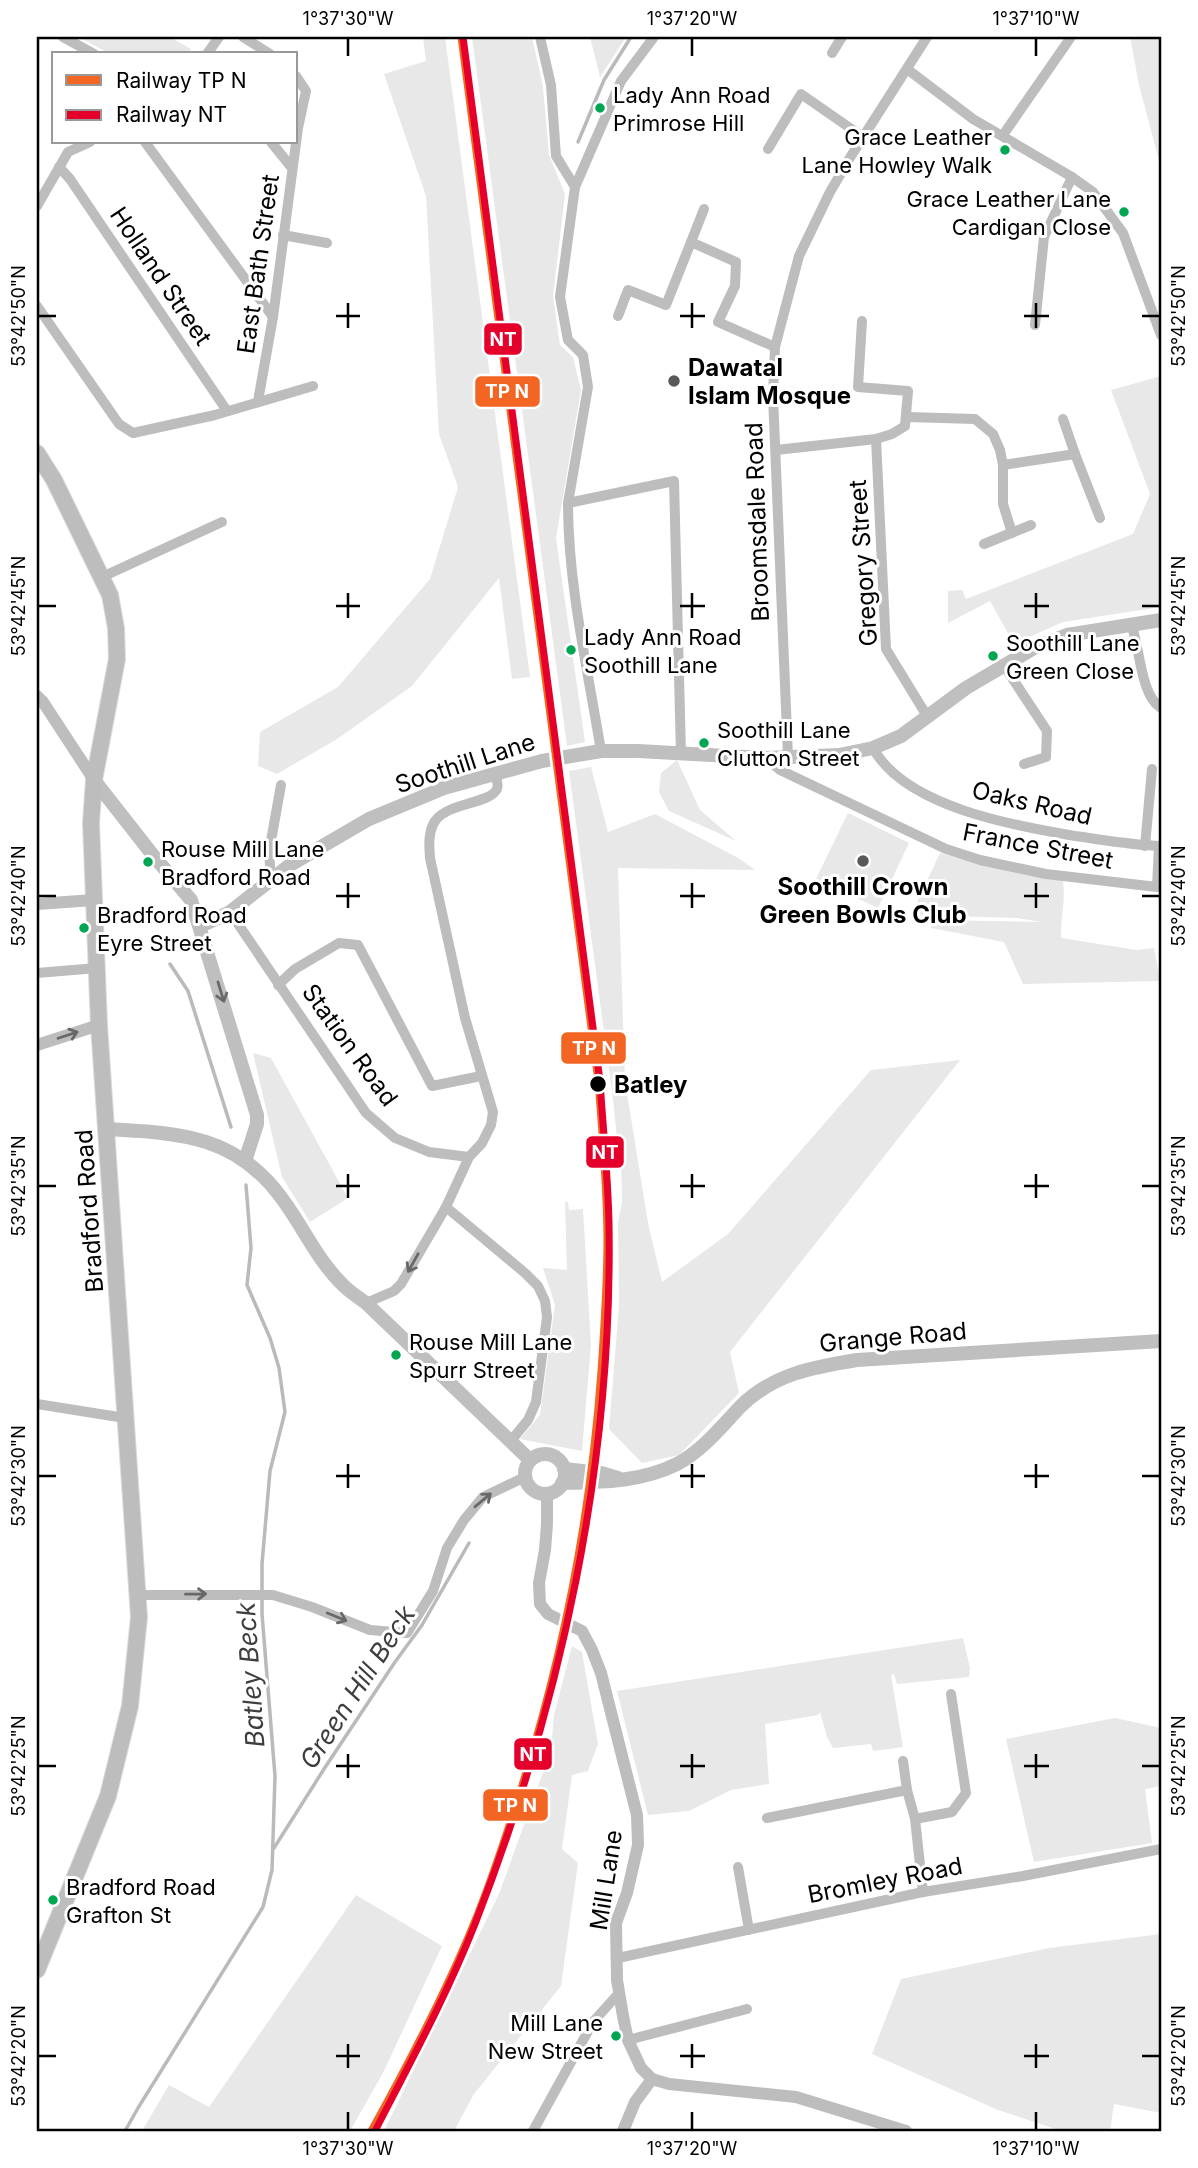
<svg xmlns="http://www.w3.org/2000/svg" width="1198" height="2168" font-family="Inter,sans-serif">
	<rect width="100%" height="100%" fill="#fff"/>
	<!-- green -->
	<g fill="#e8e8e8">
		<polygon points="79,37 170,37 191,49 188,54 110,54"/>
		<polygon points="423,37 445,37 530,677 512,679 499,578 412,686 337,739 277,774 258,766 260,732 338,687 430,579 458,487 439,434 426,196 384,74 426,61"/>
		<polygon points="472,37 532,37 543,87 549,155 565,194 553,296 560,345 573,357 581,390 556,538 585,742 567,746"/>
		<polygon points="590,37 626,37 600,77"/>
		<polygon points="1130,37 1161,37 1161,168 1139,85"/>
		<polygon points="1161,376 1161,607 1063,622 1014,644 990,601 948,623 948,591 962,590 966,599 1133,534 1150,494 1111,390"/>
		<polygon points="677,760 700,810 736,841 669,811 659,792 661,773"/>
		<polygon points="591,767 608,832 655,814 740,859 755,870 618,868 625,1081 648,1223 662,1282 728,1234 871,1070 960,1060 730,1352 739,1393 679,1455 642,1463 609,1429 619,1305 618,1222 622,1202 621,1157 618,1149 613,1099 569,771"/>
		<polygon points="848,813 909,843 878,908 816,879"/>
		<path d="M940,853L963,860L1063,881C1066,901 1060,919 1061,938L1137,950L1154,948L1160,981L1023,984L1004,942L931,928L932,920L1041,922L1017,918L911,915Z"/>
		<polygon points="253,1053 271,1058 348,1198 310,1222 282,1177"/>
		<polygon points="565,1202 568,1202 569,1210 583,1209 591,1345 582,1451 520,1439 540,1415 555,1305 543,1268 567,1270"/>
		<polygon points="963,1638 970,1668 969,1677 897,1684 894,1674 891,1675 903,1747 873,1751 871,1744 833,1748 827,1737 820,1712 818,1715 765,1724 769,1784 731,1790 689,1811 648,1815 617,1691"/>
		<polygon points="572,1646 582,1652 598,1744 588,1771 572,1775 562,1849 578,1863 561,1986 474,2094 454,2131 384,2131 499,1894 551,1750 554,1715"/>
		<polygon points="1115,1718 1161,1728 1161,1786 1145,1789 1152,1843 1034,1862 1006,1739"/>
		<polygon points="356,1895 442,1946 383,2073 350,2131 142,2131 169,2085 209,2107"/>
		<polygon points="1161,1934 1161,2113 1114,2104 1110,2131 1062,2131 998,2110 872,2054 901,1979 1049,1948"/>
	</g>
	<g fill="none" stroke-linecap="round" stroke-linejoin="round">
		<!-- stream -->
		<g stroke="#bababa" stroke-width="3.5">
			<polyline points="578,142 604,80 631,37"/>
			<polyline points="170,964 188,991 231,1127"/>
			<polyline points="274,1848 324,1769 395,1662 422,1625 469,1543"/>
			<polyline points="125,2131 138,2108 263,1907 272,1870 275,1776 262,1614 262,1564 270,1471 285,1412 279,1368 270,1338 247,1285 251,1248 246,1185"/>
		</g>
		<defs>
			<polyline id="primary" points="37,453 54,480 110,595 116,628 117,659 94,780 91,823 99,1025 139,1617 130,1706 108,1796 37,1970"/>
		</defs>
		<!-- primary casing -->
		<use href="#primary" stroke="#dbdbdb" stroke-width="18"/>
		<!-- minor -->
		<g stroke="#bdbdbd" stroke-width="10">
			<polyline points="63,37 94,54"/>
			<polyline points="243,37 270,54"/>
			<polyline points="540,37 551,85 556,156 575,187"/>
			<polyline points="832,53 842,37"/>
			<polyline points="207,54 219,37"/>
			<polyline points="907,69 973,119 1072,177 1093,192 1123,233 1161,335"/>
			<polyline points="1003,135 1071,37"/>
			<polyline points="145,142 273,317"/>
			<polyline points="271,142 292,168"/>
			<polyline points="768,149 801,94 863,137"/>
			<polyline points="59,167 70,179 227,411"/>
			<polyline points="37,206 68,152 90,142"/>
			<polyline points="283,235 327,243"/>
			<polyline points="691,242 704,209"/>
			<polyline points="37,306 119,424 133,433 215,415 313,386"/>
			<polyline points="618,316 628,290 666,305 691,242 736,262 735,286 718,322 775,347"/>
			<polyline points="1035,325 1044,237 1072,177"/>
			<polyline points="258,401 273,317 298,128 306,91 296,76"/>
			<polyline points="907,417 975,419 993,434 1000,450 1003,465 1003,504 1012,533"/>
			<polyline points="1063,419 1075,454"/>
			<polyline points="876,439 886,649 927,716"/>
			<polyline points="776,450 876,439 892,434 905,426 908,391 858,387 862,321"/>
			<polyline points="1003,465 1075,454 1100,518"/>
			<polyline points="568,503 674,481 681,754"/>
			<polyline points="984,544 1031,525"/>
			<polyline points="102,577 222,522"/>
			<path d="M1131,624C1140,646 1140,695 1161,708"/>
			<polyline points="1003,664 1047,731 1046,757 1024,764"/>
			<path d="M873,748C905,807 1015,826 1075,836C1104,840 1132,845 1161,846"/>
			<path d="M601,751C588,670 568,586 568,503L588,387L583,355L568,340L560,297L575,187L621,81L654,37"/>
			<polyline points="788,757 773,396 775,347 799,256 830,192 851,156 927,37"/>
			<polyline points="766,758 780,770 946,849 980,860 1046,874 1157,887 1159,846"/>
			<polyline points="1145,846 1152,769"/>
			<polyline points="271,878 269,852 281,785"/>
			<polyline points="230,912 366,1113 395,1138 429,1152 469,1157"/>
			<polyline points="37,973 97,968"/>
			<polyline points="278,985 295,969 339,943 358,945 432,1086 481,1076"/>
			<polyline points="446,1207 525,1273 538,1286 545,1301 547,1317 536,1402 528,1420 510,1442"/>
			<path d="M366,1303L394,1291L401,1284L446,1207L469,1157L482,1143L491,1125L493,1112L465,1018L430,858C429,846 428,832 435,821C449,802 490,804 497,789C499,784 496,778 495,773"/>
			<polyline points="37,1404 125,1418"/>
			<polyline points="138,1595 273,1595 312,1607 370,1630 407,1633 433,1591 447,1548 464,1520 483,1497 525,1477"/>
			<polyline points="907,1790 915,1819 923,1892"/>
			<polyline points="767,1818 907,1790 903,1761"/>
			<polyline points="915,1819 952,1812 966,1793 951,1694"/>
			<polyline points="738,1867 749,1930"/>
			<polyline points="618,1958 923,1892 1023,1876 1161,1849"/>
			<polyline points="628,2040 747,2009"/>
			<polyline points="533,2131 593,2022 619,1993"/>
		</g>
		<!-- tertiary -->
		<g stroke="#bdbdbd" stroke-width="12">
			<polyline points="37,696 43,702 94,780"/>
			<polyline points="37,904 94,900"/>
			<polyline points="37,1045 99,1025"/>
			<polyline points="547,1493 547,1524 545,1550 539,1583 540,1604 548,1614 582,1631 592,1650 601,1673 637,1815 638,1845 627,1893 616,1923 617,1980 623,2016 628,2040 641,2068 652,2079 669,2084 796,2097 906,2131"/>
			<polyline points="623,2131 635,2102 652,2079"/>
		</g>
		<!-- secondary -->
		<g stroke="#bfbfbf" stroke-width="14">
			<polyline points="94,780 152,854 191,900 257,1115 257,1124 245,1161"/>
			<polyline points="201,926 230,912 290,865 369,819 444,788 542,761 601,751 638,751 766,758 839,755 873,748 901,736 966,688 1034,648 1067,635 1161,620"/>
			<path d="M107,1129C180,1133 237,1135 283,1200C303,1227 317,1259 341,1283C348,1291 358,1297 366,1303L530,1460"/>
			<circle cx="545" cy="1474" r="20"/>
			<polyline points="564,1469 601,1473 618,1478"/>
			<path d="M562,1483C602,1482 641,1482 677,1464C702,1451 721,1427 740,1407C773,1374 813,1367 857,1360L1161,1341"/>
		</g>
		<!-- primary -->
		<use href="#primary" stroke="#bdbdbd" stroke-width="16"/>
		<defs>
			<path id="rail-1" d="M371,2131C408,2064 444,1996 473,1925C488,1889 500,1853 512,1816C560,1672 590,1523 601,1371C604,1328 607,1283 607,1240C607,1187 602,1134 598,1081L461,37"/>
			<path id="rail-2" d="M375,2131C410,2063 447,1995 475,1924C562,1701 613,1463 609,1223C608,1176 603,1128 600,1081L463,37"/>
		</defs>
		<!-- rail-1 casing -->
		<use href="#rail-1" stroke="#fff" stroke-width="12"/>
		<!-- rail-2 casing -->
		<use href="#rail-2" stroke="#fff" stroke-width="12"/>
		<!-- rail-1 -->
		<use href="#rail-1" stroke="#f26522" stroke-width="7"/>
		<!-- rail-2 -->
		<use href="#rail-2" stroke="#e4002b" stroke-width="7"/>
	</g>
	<!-- one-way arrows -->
	<defs><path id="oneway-shaft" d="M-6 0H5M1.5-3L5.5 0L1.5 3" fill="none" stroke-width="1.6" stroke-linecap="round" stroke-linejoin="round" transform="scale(1.75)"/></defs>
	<use stroke="#696969" href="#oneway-shaft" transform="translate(221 992) rotate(73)"/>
	<g stroke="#686868">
		<use href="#oneway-shaft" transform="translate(68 1035) rotate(-18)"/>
		<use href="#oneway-shaft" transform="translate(413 1263) rotate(119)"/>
		<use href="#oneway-shaft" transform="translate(483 1500) rotate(-40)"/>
		<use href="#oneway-shaft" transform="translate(196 1594) rotate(-1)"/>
		<use href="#oneway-shaft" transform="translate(337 1617) rotate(22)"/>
	</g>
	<!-- ticks -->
	<path fill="none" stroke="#000" stroke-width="2.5" d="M348,38V56M692,38V56M1036,38V56M348,303V328M692,303V328M1036,303V328M38,316H56M336,316H360M680,316H705M1024,316H1049M1142,316H1160M348,593V618M692,593V618M1036,593V618M38,606H56M336,606H360M680,606H705M1024,606H1049M1142,606H1160M348,883V908M692,883V908M1036,883V908M38,896H56M336,896H360M680,896H705M1024,896H1049M1142,896H1160M348,1174V1198M692,1174V1198M1036,1174V1198M38,1186H56M336,1186H360M680,1186H705M1024,1186H1049M1142,1186H1160M348,1464V1488M692,1464V1488M1036,1464V1488M38,1476H56M336,1476H360M680,1476H705M1024,1476H1049M1142,1476H1160M348,1754V1778M692,1754V1778M1036,1754V1778M38,1766H56M336,1766H360M680,1766H705M1024,1766H1049M1142,1766H1160M348,2044V2068M692,2044V2068M1036,2044V2068M38,2056H56M336,2056H360M680,2056H705M1024,2056H1049M1142,2056H1160M348,2112V2130M692,2112V2130M1036,2112V2130"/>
	<!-- markers -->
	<g fill="#00a651" stroke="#fff" stroke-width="2.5">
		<circle cx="600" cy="108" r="6"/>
		<circle cx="1005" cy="150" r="6"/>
		<circle cx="1124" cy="212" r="6"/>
		<circle cx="571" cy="650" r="6"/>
		<circle cx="993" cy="656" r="6"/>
		<circle cx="704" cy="743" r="6"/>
		<circle cx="148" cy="862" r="6"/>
		<circle cx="84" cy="928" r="6"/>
		<circle cx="396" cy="1355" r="6"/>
		<circle cx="53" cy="1900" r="6"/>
		<circle cx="616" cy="2036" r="6"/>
	</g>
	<g fill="#595959" stroke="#fff" stroke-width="2.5">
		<circle cx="674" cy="381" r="7"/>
		<circle cx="863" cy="861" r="7"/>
	</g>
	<circle fill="#000" stroke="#fff" stroke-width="2.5" cx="598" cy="1084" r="9"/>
	<g text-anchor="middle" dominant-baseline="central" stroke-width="6" stroke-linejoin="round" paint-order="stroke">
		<!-- bus labels -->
		<g font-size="22" fill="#000" stroke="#fff" text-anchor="start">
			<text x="613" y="95">Lady Ann Road<tspan x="613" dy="28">Primrose Hill</tspan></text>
			<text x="992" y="137" text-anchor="end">Grace Leather<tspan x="992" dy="28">Lane Howley Walk</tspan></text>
			<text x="1111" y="199" text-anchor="end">Grace Leather Lane<tspan x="1111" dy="28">Cardigan Close</tspan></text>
			<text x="584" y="637">Lady Ann Road<tspan x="584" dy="28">Soothill Lane</tspan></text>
			<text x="1006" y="643">Soothill Lane<tspan x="1006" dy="28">Green Close</tspan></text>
			<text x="717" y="730">Soothill Lane<tspan x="717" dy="28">Clutton Street</tspan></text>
			<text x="161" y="849">Rouse Mill Lane<tspan x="161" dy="28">Bradford Road</tspan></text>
			<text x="97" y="915">Bradford Road<tspan x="97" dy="28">Eyre Street</tspan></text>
			<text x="409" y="1342">Rouse Mill Lane<tspan x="409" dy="28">Spurr Street</tspan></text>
			<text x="66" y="1887">Bradford Road<tspan x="66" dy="28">Grafton St</tspan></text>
			<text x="603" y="2023" text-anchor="end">Mill Lane<tspan x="603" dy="28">New Street</tspan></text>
		</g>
		<!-- street labels -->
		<g font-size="24" fill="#000" stroke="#fff">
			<text transform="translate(258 264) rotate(-82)">East Bath Street</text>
			<text transform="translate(161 276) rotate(56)">Holland Street</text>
			<text transform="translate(757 522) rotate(-92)">Broomsdale Road</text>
			<text transform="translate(863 563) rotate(-94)">Gregory Street</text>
			<text transform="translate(465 763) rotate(-18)">Soothill Lane</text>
			<text transform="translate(1032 803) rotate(13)">Oaks Road</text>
			<text transform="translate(1038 846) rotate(11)">France Street</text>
			<text transform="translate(350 1045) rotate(54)">Station Road</text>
			<text transform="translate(89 1211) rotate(-94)">Bradford Road</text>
			<text transform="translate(893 1337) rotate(-5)">Grange Road</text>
			<text transform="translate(606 1880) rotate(-81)">Mill Lane</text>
			<text transform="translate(885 1880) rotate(-11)">Bromley Road</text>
		</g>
		<!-- poi labels -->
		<g font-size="24" font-weight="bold" fill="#000" stroke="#fff" text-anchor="start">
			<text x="688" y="367">Dawatal<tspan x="688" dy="28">Islam Mosque</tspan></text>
			<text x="863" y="886" text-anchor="middle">Soothill Crown<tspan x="863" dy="28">Green Bowls Club</tspan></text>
		</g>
		<!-- stop labels -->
		<g font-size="24" font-weight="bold" fill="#000" stroke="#fff" text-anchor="start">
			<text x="614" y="1084">Batley</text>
		</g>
		<!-- water labels -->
		<g font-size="26" font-style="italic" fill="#3e3e3e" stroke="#fff">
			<text transform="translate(250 1675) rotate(-94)">Batley Beck</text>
			<text transform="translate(357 1687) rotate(-57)">Green Hill Beck</text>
		</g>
	</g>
	<g stroke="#fff" stroke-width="2.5">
		<rect x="483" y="322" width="40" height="34" rx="7" fill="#e4002b"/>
		<rect x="474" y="375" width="67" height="33" rx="7" fill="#f26522"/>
		<rect x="560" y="1031" width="67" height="34" rx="7" fill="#f26522"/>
		<rect x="585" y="1135" width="40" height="34" rx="7" fill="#e4002b"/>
		<rect x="513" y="1737" width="40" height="34" rx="7" fill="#e4002b"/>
		<rect x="482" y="1788" width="67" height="34" rx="7" fill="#f26522"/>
	</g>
	<g font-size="19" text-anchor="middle" font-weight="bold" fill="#fff">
		<text x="503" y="346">NT</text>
		<text x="507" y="398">TP N</text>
		<text x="594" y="1055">TP N</text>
		<text x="605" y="1159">NT</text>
		<text x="533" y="1761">NT</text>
		<text x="515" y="1812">TP N</text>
	</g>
	<!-- border -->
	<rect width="1198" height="2168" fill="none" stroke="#ffffff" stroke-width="77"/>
	<!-- legend -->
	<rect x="52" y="52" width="245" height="91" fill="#ffffff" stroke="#999999" stroke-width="2"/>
	<rect x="66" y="75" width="35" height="10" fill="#f26522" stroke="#999999" stroke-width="2"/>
	<text x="116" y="88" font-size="21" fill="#000000">Railway TP N</text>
	<rect x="66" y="110" width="35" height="10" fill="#e4002b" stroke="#999999" stroke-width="2"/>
	<text x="116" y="122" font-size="21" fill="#000000">Railway NT</text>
	<rect x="38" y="38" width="1122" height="2092" fill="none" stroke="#000" stroke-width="2.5"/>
	<g font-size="18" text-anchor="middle" fill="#000">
		<text x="348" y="25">1°37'30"W</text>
		<text x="692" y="25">1°37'20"W</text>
		<text x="1036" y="25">1°37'10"W</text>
		<text transform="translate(19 316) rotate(-90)" y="6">53°42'50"N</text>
		<text transform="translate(1179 316) rotate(-90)" y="6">53°42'50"N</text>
		<text transform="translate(19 606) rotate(-90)" y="6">53°42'45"N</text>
		<text transform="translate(1179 606) rotate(-90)" y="6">53°42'45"N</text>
		<text transform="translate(19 896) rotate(-90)" y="6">53°42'40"N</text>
		<text transform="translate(1179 896) rotate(-90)" y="6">53°42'40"N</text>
		<text transform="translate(19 1186) rotate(-90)" y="6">53°42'35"N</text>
		<text transform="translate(1179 1186) rotate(-90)" y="6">53°42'35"N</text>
		<text transform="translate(19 1476) rotate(-90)" y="6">53°42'30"N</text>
		<text transform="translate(1179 1476) rotate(-90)" y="6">53°42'30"N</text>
		<text transform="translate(19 1766) rotate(-90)" y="6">53°42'25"N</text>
		<text transform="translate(1179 1766) rotate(-90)" y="6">53°42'25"N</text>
		<text transform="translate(19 2056) rotate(-90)" y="6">53°42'20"N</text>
		<text transform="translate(1179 2056) rotate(-90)" y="6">53°42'20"N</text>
		<text x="348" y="2155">1°37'30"W</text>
		<text x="692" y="2155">1°37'20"W</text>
		<text x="1036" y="2155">1°37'10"W</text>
	</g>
</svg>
